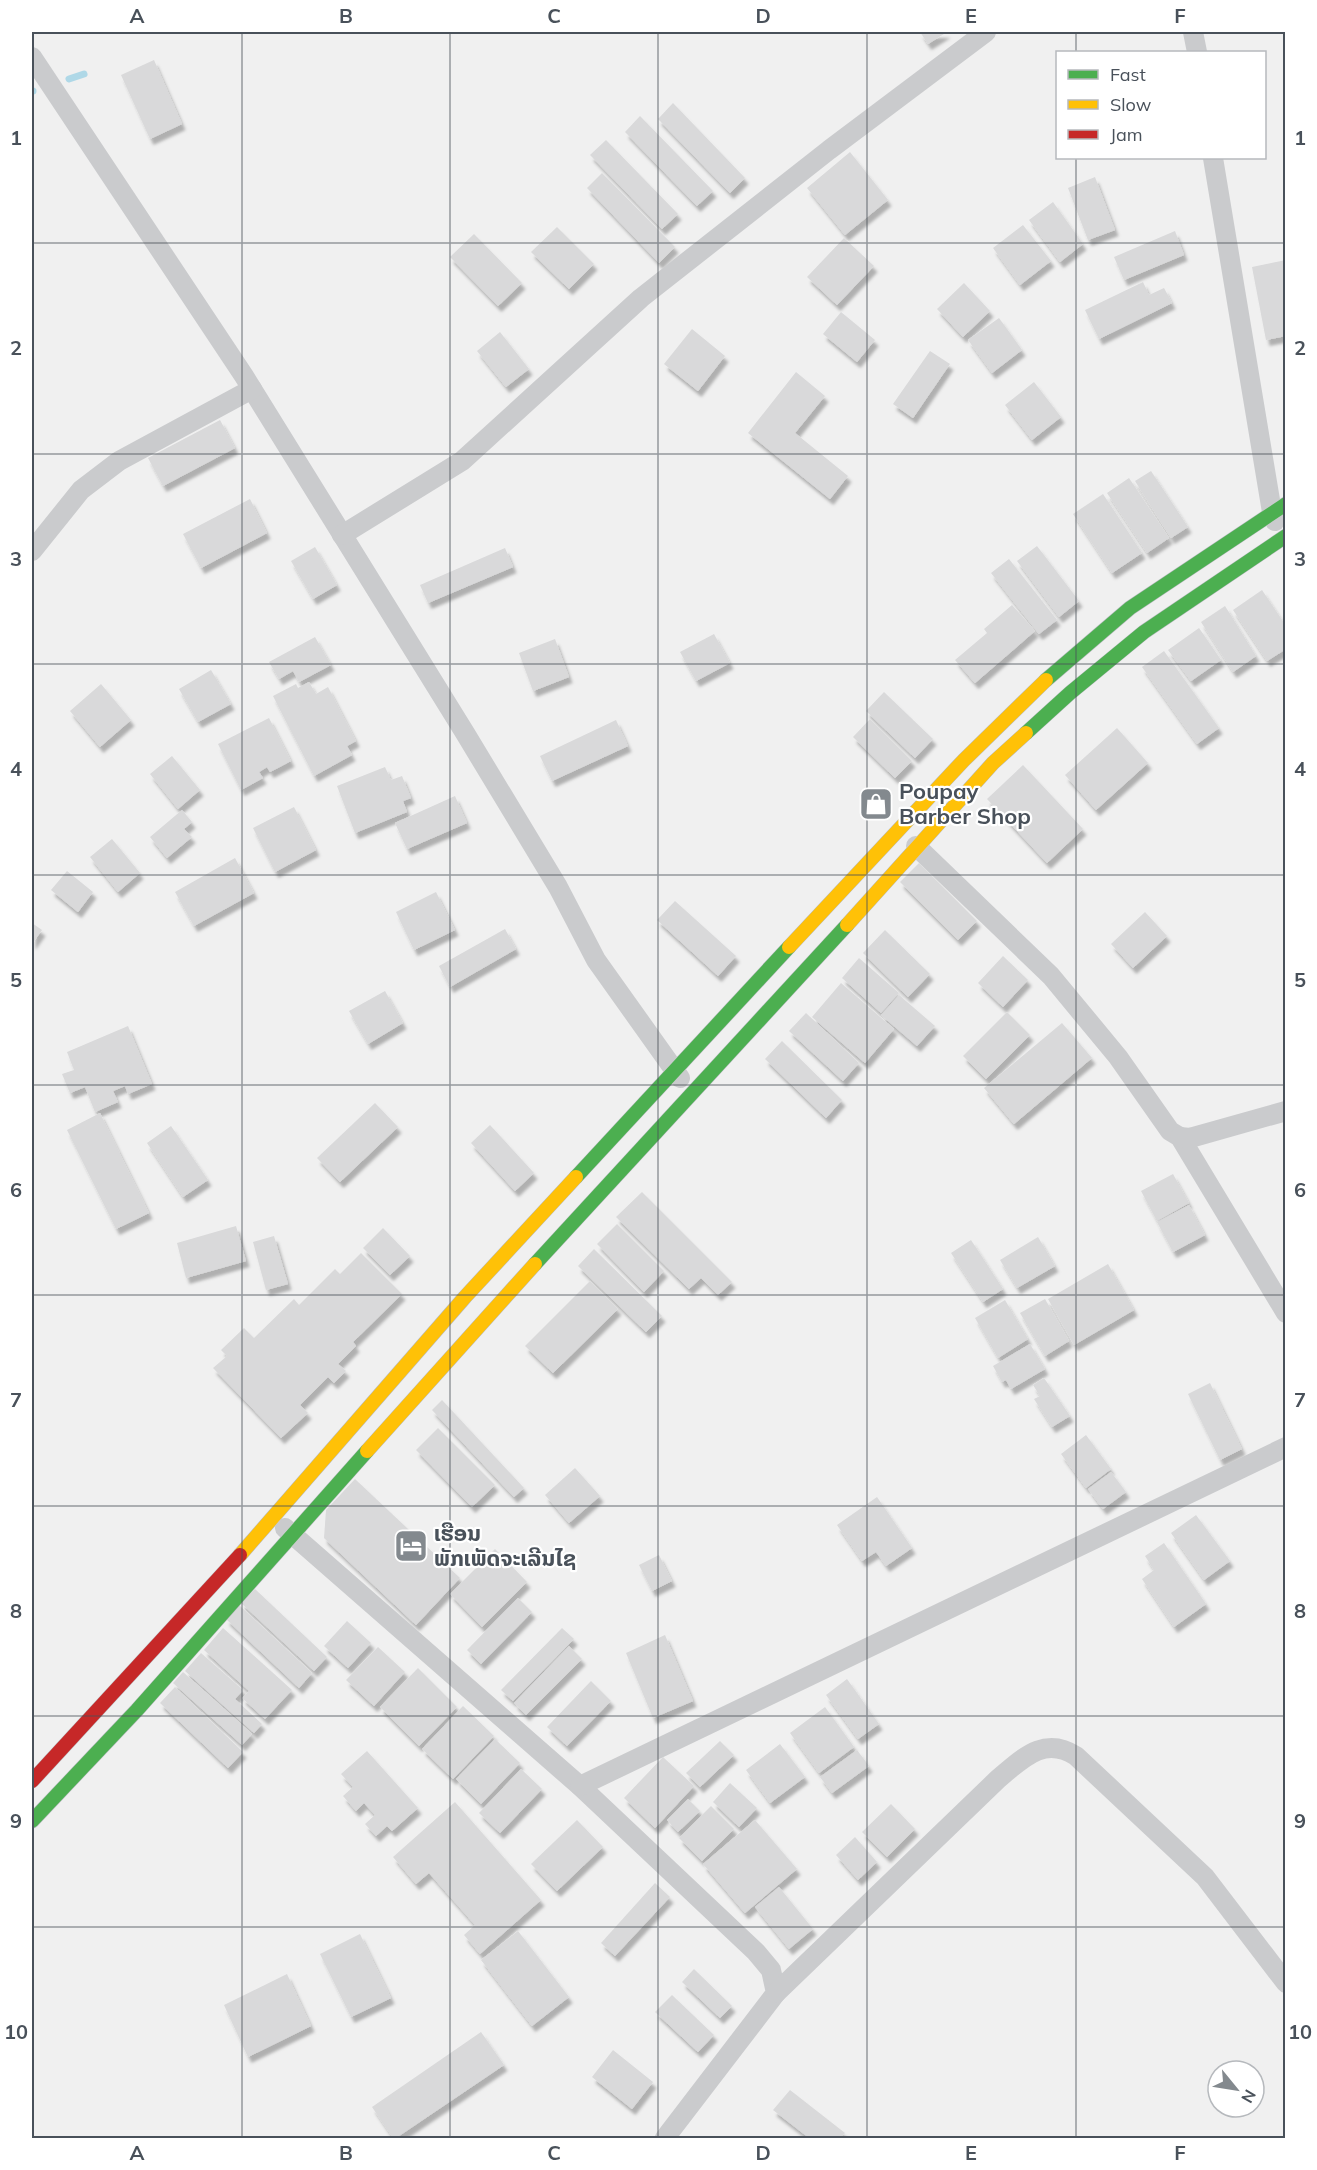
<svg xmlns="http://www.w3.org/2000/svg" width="1317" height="2170" font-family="Mulish,'Noto Sans Lao',sans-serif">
	<defs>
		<filter id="shadow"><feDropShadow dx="3.5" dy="6" stdDeviation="1.5" flood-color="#0004"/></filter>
	</defs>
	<rect width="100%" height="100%" fill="#f0f0f0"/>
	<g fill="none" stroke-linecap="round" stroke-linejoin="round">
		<!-- stream -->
		<g stroke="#afd8e7" stroke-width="7">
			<polyline points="69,79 84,74"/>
			<polyline points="32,91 33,91"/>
		</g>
	</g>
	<!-- building -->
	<g fill="#d9d9da" filter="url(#shadow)">
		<polygon points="920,32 947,32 928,44"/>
		<polygon points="154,60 182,124 150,139 121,75"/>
		<polygon points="673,103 745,178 730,193 658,119"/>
		<polygon points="640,116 713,191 697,206 625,132"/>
		<polygon points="606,140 678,214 662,229 590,155"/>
		<polygon points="850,152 888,200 845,235 807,188"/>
		<polygon points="602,173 675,247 659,263 587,188"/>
		<polygon points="1095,177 1115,230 1088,240 1068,188"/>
		<polygon points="1053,202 1083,244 1060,262 1029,220"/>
		<polygon points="1023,225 1051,261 1020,285 993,248"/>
		<polygon points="557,227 594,264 569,289 531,252"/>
		<polygon points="1175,231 1184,255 1124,280 1114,257"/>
		<polygon points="474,234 522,283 498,306 450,257"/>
		<polygon points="844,238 874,266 837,305 807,277"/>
		<polygon points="1286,260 1286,336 1266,340 1252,267"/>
		<polygon points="1143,282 1149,295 1164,288 1172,303 1099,339 1085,310"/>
		<polygon points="964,283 990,311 963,337 937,309"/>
		<polygon points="841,312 875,340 857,362 823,334"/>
		<polygon points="999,318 1022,350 992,373 968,340"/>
		<polygon points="692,329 725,356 698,391 664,364"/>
		<polygon points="500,332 529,369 506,387 477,351"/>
		<polygon points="930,351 950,364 913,418 893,404"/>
		<polygon points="796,372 825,396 795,433 848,476 830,499 748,433"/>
		<polygon points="1034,382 1061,417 1032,440 1005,405"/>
		<polygon points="220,420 235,448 163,486 148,458"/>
		<polygon points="1151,471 1188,527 1171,538 1135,481"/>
		<polygon points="1129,478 1169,538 1147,553 1107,493"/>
		<polygon points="1103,494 1142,553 1112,573 1073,514"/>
		<polygon points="250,499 267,533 201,568 183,534"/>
		<polygon points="1037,546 1079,601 1059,617 1017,561"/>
		<polygon points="315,547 337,585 313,599 291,561"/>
		<polygon points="505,548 513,567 428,603 420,585"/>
		<polygon points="1009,559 1057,620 1039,634 991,573"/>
		<polygon points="1262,590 1286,626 1286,649 1267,661 1233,610"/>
		<polygon points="1012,605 1035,631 975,683 955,660 987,633 984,629"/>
		<polygon points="1225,606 1256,656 1233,672 1201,622"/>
		<polygon points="1199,628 1221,660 1191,681 1168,650"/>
		<polygon points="714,634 730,663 696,681 680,652"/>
		<polygon points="315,637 331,665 299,682 293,671 279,679 269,662"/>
		<polygon points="555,639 569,677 533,691 519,653"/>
		<polygon points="1164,651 1219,728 1197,744 1142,667"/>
		<polygon points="211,670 231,704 198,722 179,689"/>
		<polygon points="309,682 316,694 328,687 356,741 347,746 352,755 314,776 273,696 296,684 298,688"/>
		<polygon points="101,684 131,720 100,747 70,711"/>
		<polygon points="884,692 933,739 915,758 866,711"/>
		<polygon points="269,718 291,761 270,772 267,767 259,772 263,778 241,790 218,744"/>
		<polygon points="870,719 912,761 895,778 853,737"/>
		<polygon points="616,720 628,746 552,781 540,756"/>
		<polygon points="1117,728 1148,763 1096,810 1065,775"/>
		<polygon points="172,756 200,790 178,809 150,774"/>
		<polygon points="1023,765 1083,829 1047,863 987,799"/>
		<polygon points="385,767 391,780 402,776 411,798 403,801 407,812 355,833 337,786"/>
		<polygon points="455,796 467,823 407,849 395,823"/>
		<polygon points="294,807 316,850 275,872 253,828"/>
		<polygon points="182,810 192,822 184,829 192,837 167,858 150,837"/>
		<polygon points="112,839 140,873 118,892 90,857"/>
		<polygon points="235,858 254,893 194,926 175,892"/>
		<polygon points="919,863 977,921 958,940 900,882"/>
		<polygon points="67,871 93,892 78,912 51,890"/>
		<polygon points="436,892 455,930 414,950 396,912"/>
		<polygon points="675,901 736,956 718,976 657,920"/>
		<polygon points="1145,912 1167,936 1133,968 1111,944"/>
		<polygon points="32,923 42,930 32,944"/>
		<polygon points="505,929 516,949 450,987 439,966"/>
		<polygon points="885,930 930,974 908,997 863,953"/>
		<polygon points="1003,956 1028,980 1003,1007 978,983"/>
		<polygon points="859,958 899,993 881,1013 842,978"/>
		<polygon points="841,983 894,1029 865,1063 812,1017"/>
		<polygon points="385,991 403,1023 368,1044 349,1011"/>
		<polygon points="899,995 935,1026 917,1046 881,1015"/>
		<polygon points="1007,1012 1030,1035 986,1079 963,1056"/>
		<polygon points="806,1013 859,1063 843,1081 789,1031"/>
		<polygon points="1062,1023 1092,1058 1014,1124 984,1088"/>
		<polygon points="128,1026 152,1084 128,1094 125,1086 113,1091 118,1102 95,1112 85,1087 70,1093 62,1074 74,1070 67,1052"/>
		<polygon points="782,1041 842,1100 826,1118 765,1059"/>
		<polygon points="375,1103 398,1127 340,1182 317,1158"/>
		<polygon points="100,1113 149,1213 116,1229 67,1130"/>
		<polygon points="490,1125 534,1173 515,1191 471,1143"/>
		<polygon points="171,1126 208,1180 183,1197 147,1143"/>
		<polygon points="1173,1174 1189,1203 1157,1221 1141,1191"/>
		<polygon points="642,1192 732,1282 718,1295 701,1278 689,1289 616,1217"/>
		<polygon points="1189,1205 1205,1235 1173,1252 1157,1222"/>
		<polygon points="617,1224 664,1271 644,1292 597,1244"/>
		<polygon points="236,1226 246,1261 186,1278 177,1243"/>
		<polygon points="383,1228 410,1256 390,1275 363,1248"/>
		<polygon points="274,1236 288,1284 266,1290 253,1242"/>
		<polygon points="1038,1237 1055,1266 1017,1288 1000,1260"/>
		<polygon points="971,1240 1003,1289 983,1302 951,1253"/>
		<polygon points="594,1249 662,1316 646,1332 578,1266"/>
		<polygon points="361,1253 402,1294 353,1342 356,1346 338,1364 346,1371 334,1383 328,1377 300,1405 308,1413 281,1438 213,1368 227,1356 221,1350 244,1328 254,1338 294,1299 299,1305 335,1269 340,1274"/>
		<polygon points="1108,1264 1134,1310 1074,1345 1048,1299"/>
		<polygon points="590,1281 618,1309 553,1373 525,1346"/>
		<polygon points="1045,1299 1069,1341 1045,1356 1020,1313"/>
		<polygon points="1005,1300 1028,1339 998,1358 975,1318"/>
		<polygon points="1030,1344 1045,1369 1011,1389 1006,1380 1002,1382 993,1366"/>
		<polygon points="1044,1378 1070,1416 1052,1427 1034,1399 1040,1396 1033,1385"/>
		<polygon points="1210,1383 1242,1449 1220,1460 1188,1394"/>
		<polygon points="442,1400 524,1488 514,1497 432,1410"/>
		<polygon points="438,1428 495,1485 472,1507 416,1450"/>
		<polygon points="1086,1435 1111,1469 1086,1488 1061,1454"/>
		<polygon points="575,1468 600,1496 569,1523 545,1495"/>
		<polygon points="1111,1472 1126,1492 1103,1509 1088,1489"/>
		<polygon points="355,1479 460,1578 416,1625 324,1538 326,1510"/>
		<polygon points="877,1497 912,1548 886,1566 876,1552 862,1561 837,1525"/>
		<polygon points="1196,1515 1230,1561 1204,1580 1171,1533"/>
		<polygon points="1164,1543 1206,1604 1174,1627 1142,1579 1154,1570 1145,1556"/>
		<polygon points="495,1549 527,1582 482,1627 450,1594"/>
		<polygon points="659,1555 672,1581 652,1591 639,1565"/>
		<polygon points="255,1589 327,1657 314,1671 241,1603"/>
		<polygon points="518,1598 532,1612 481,1664 467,1650"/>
		<polygon points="239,1605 312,1673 299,1688 226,1619"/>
		<polygon points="347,1621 371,1643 348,1668 324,1646"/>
		<polygon points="223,1628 292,1690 265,1719 242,1698 249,1691 204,1650"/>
		<polygon points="562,1628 574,1639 513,1701 501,1690"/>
		<polygon points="665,1635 693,1701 653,1718 626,1653"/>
		<polygon points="569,1646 582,1659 526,1715 514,1703"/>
		<polygon points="378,1647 405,1672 374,1706 346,1680"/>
		<polygon points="201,1653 243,1690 235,1699 262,1724 254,1733 185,1671"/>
		<polygon points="418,1668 457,1707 419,1746 380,1707"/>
		<polygon points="183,1672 252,1734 242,1745 173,1683"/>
		<polygon points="847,1679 879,1724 858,1739 826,1695"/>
		<polygon points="591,1681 611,1701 567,1746 547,1727"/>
		<polygon points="175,1687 243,1752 228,1768 160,1703"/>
		<polygon points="463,1706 494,1736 453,1779 422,1749"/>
		<polygon points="825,1707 854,1747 819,1773 790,1733"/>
		<polygon points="495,1739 520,1763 481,1804 456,1779"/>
		<polygon points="720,1741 734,1755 700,1787 686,1773"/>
		<polygon points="780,1744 805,1777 770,1803 746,1770"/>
		<polygon points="857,1750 869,1766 832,1793 820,1777"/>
		<polygon points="367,1751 418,1808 392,1831 387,1826 376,1836 365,1824 375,1815 364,1803 356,1811 343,1796 353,1787 341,1774"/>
		<polygon points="663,1757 694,1786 655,1828 624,1798"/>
		<polygon points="521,1769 542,1789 500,1833 479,1813"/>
		<polygon points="730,1783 757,1808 739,1827 713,1802"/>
		<polygon points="688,1799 700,1811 678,1832 667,1820"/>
		<polygon points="455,1802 541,1900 480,1954 464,1935 475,1925 429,1873 416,1884 393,1857"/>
		<polygon points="891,1804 915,1829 887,1857 862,1832"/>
		<polygon points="711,1806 734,1829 702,1861 679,1838"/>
		<polygon points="577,1820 603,1847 557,1891 531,1864"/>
		<polygon points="755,1820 797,1869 745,1913 703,1864"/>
		<polygon points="855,1837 877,1862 858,1880 836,1855"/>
		<polygon points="655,1883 670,1897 615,1956 601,1943"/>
		<polygon points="779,1887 813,1929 789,1949 755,1907"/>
		<polygon points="518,1931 569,1997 532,2026 481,1960"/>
		<polygon points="360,1934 391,1998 351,2017 320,1954"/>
		<polygon points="694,1969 732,2006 720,2018 682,1982"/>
		<polygon points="287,1974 311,2026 248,2057 224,2005"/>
		<polygon points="672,1995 714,2035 698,2052 655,2012"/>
		<polygon points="481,2032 504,2065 396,2138 393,2138 372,2107"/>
		<polygon points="613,2050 653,2082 632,2109 592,2077"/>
		<polygon points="790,2090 845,2133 840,2138 809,2138 773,2110"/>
	</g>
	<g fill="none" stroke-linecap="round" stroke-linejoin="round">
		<defs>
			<g id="fast">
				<polyline points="1046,680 1130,608 1286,504"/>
				<polyline points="1026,733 1070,693 1144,632 1286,536"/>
				<polyline points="576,1177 789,947"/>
				<polyline points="535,1264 847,925"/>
				<polyline points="32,1821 137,1710 367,1451"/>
			</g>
			<g id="slow">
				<polyline points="847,925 993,763 1026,733"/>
				<polyline points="789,947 964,760 1046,680"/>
				<polyline points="367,1451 535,1264"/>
				<polyline points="240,1555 465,1297 576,1177"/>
			</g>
			<polyline id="jam" points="32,1781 240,1555"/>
		</defs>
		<!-- fast casing -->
		<use href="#fast" stroke="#b5b9be" stroke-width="15"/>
		<!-- slow casing -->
		<use href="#slow" stroke="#b5b9be" stroke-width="15"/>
		<!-- jam casing -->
		<use href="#jam" stroke="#b5b9be" stroke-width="15"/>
		<!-- street -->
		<g stroke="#cacbcd" stroke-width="20">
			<polyline points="1193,32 1197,52"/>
			<polyline points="32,57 244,376 465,733 558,887 596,960 680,1078"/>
			<polyline points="1213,158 1272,512 1275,521"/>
			<polyline points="342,535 462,461 641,298 829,150 986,32"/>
			<polyline points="32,551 81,490 119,461 252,389"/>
			<polyline points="916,846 1051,976 1118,1057 1170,1131 1180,1137 1286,1313"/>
			<polyline points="1180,1137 1190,1138 1286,1111"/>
			<polyline points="285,1528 580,1786 756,1952 771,1970 776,1993 665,2138"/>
			<polyline points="580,1786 1286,1447"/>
			<path d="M776,1993L998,1779C1022,1759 1044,1735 1076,1756L1205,1877L1286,1983"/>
		</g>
		<!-- fast -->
		<use href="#fast" stroke="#4caf50" stroke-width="14"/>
		<!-- slow -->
		<use href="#slow" stroke="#ffc107" stroke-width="14"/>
		<!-- jam -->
		<use href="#jam" stroke="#c62828" stroke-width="14"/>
	</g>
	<!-- grid -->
	<path fill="none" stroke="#49515a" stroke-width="1.5" stroke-opacity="0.55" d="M242,32V2138M450,32V2138M658,32V2138M867,32V2138M1076,32V52M1076,158V2138M32,243H1286M32,454H1286M32,664H1286M32,875H1286M32,1085H1286M32,1295H1286M32,1506H1286M32,1716H1286M32,1927H1286"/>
	<!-- icons -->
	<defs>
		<symbol id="shop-square" viewBox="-11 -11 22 22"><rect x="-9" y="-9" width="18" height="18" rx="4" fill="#83898e" stroke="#fff"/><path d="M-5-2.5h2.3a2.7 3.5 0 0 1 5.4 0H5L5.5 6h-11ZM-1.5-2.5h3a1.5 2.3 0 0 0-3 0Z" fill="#fff"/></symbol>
		<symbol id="hotel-square" viewBox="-11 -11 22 22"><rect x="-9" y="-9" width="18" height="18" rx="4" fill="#83898e" stroke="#fff"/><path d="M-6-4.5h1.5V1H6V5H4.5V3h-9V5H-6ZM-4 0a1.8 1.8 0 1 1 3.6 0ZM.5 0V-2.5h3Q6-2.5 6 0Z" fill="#fff"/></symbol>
	</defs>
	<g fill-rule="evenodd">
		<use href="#shop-square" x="857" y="785" width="38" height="38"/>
		<use href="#hotel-square" x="392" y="1527" width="38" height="38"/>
	</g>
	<g text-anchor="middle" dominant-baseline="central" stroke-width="4.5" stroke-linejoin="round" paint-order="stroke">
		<!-- poi labels -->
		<g font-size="22" font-weight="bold" fill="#49515a" stroke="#fff" text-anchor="start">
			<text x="899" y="791">Poupay<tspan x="899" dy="25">Barber Shop</tspan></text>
			<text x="434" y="1533">ເຮືອນ<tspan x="434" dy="25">ພັກເພັດຈະເລີນໄຊ</tspan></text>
		</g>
	</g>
	<!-- border -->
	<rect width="1317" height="2170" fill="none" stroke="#ffffff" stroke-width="66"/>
	<!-- legend -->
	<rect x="1056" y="51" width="210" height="108" fill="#ffffff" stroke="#b6b9bd" stroke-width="1.5"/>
	<rect x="1068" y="70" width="30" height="9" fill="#4caf50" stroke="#b6b9bd" stroke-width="1.5"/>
	<text x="1110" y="81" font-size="18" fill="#49515a">Fast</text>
	<rect x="1068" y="100" width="30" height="9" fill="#ffc107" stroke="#b6b9bd" stroke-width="1.5"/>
	<text x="1110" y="111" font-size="18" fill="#49515a">Slow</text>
	<rect x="1068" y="130" width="30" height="9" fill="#c62828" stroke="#b6b9bd" stroke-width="1.5"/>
	<text x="1110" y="141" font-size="18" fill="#49515a">Jam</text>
	<!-- north arrow -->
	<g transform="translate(1236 2089) rotate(120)"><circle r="28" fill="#ffffff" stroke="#b6b9bd" stroke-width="1.5"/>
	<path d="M0-4.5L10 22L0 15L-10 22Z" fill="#83898e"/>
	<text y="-9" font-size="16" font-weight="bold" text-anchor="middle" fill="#49515a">N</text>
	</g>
	<rect x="33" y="33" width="1251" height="2104" fill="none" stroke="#49515a" stroke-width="2"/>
	<g font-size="20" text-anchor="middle" font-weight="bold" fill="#49515a">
		<text x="137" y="23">A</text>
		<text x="346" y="23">B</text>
		<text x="554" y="23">C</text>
		<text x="763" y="23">D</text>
		<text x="971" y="23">E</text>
		<text x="1180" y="23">F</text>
		<text x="16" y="145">1</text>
		<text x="1300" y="145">1</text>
		<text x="16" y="355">2</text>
		<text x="1300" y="355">2</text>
		<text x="16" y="566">3</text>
		<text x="1300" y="566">3</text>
		<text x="16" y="776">4</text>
		<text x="1300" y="776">4</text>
		<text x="16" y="987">5</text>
		<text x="1300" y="987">5</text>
		<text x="16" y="1197">6</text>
		<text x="1300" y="1197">6</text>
		<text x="16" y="1407">7</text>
		<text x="1300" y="1407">7</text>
		<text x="16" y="1618">8</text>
		<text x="1300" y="1618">8</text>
		<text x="16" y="1828">9</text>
		<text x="1300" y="1828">9</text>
		<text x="16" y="2039">10</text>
		<text x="1300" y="2039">10</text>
		<text x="137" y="2160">A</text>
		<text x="346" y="2160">B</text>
		<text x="554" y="2160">C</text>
		<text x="763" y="2160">D</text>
		<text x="971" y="2160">E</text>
		<text x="1180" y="2160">F</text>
	</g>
</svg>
